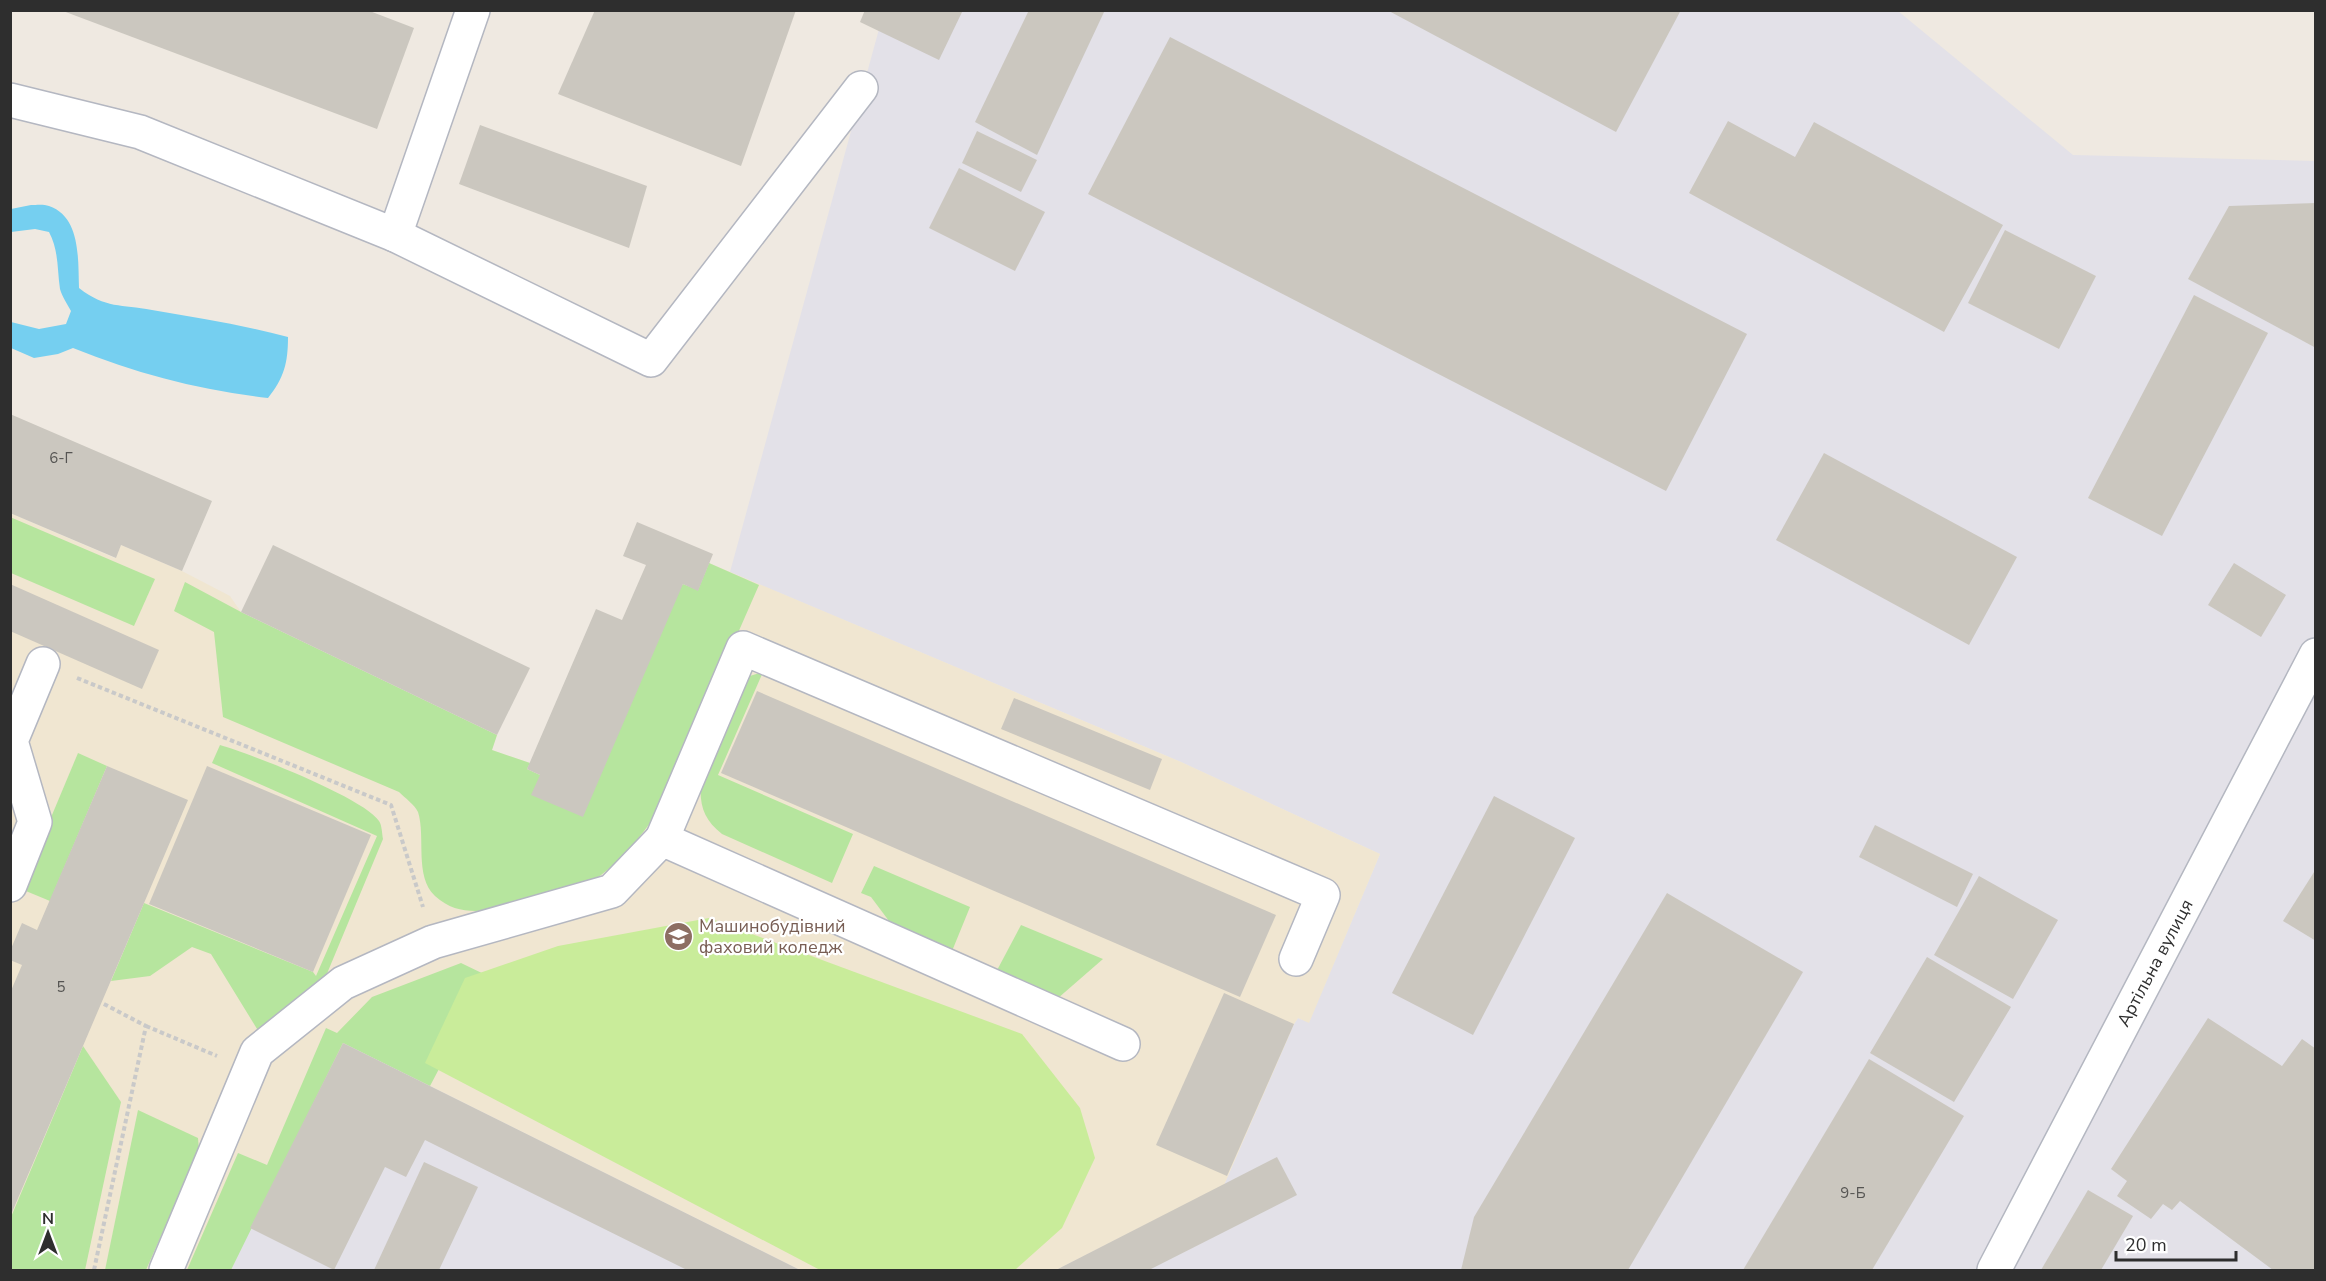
<svg xmlns="http://www.w3.org/2000/svg" width="2326" height="1281" font-family="'Nunito Sans',sans-serif">
	<rect width="100%" height="100%" fill="#efe9e1"/>
	<!-- industrial -->
	<g fill="#e3e1e8">
		<polygon points="884,11 1898,11 2073,155 2315,161 2315,1270 1056,1270 1224,1185 1294,1024 1298,1018 1309,1022 1380,854 1181,762 730,572"/>
		<polygon points="343,1043 430,1086 800,1270 231,1270 250,1228"/>
	</g>
	<!-- education -->
	<polygon fill="#f0e6d1" points="10,513 115,558 121,545 182,571 230,596 241,612 497,735 492,750 530,763 527,769 540,775 683,584 698,590 709,563 1181,762 1380,854 1309,1023 1298,1018 1294,1024 1224,1185 1056,1270 800,1270 344,1043 250,1228 231,1270 11,1270"/>
	<!-- green -->
	<g fill="#b6e59e">
		<polygon points="10,517 155,579 134,626 11,573"/>
		<path d="M709,563L759,585L666,797C642,842 597,891 545,903C530,906 514,907 500,909C475,912 455,914 435,896C414,876 426,837 418,812C415,805 405,798 399,792L223,717L214,632L174,611L185,582L241,612L497,735L492,750L530,763L527,769L540,775L683,584L698,590Z"/>
		<path d="M763,672L718,775L853,834L832,883L722,834C704,820 699,805 701,783L743,678Z"/>
		<path d="M220,745C249,753 364,798 379,821C382,825 382,834 383,839L326,976L262,1037L211,954L192,947L150,976L111,981L144,903L313,972L316,976L377,836L212,763Z"/>
		<polygon points="78,753 107,766 50,901 21,889"/>
		<polygon points="874,866 970,907 950,956 901,937 871,897 861,893"/>
		<polygon points="1021,925 1103,959 1057,999 995,974"/>
		<polygon points="461,963 488,976 430,1086 343,1043 231,1270 187,1270 238,1153 267,1165 326,1028 337,1033 372,997"/>
		<polygon points="83,1046 121,1102 85,1270 11,1270 11,1217"/>
		<polygon points="138,1110 198,1138 199,1150 146,1270 105,1270"/>
	</g>
	<!-- pitch -->
	<polygon fill="#c9ec9a" points="709,918 1022,1034 1080,1108 1095,1158 1062,1228 1015,1270 820,1270 425,1063 465,978 558,946"/>
	<!-- water -->
	<path fill="#75cff0" d="M31,205C36,205 44,204 49,206C81,217 78,260 79,288C106,309 121,304 152,310C198,318 244,325 288,337C288,363 284,378 268,398C199,390 138,374 73,348L58,354L34,358L11,348V322L39,329L66,324L71,311C67,304 62,296 60,289C57,269 59,251 49,232L35,229L11,232V209Z"/>
	<!-- building -->
	<g fill="#cbc7bf">
		<polygon points="367,10 414,28 377,129 63,11"/>
		<polygon points="595,10 796,10 741,166 558,94"/>
		<polygon points="865,10 963,10 939,60 860,22"/>
		<polygon points="1029,10 1105,10 1037,155 975,122"/>
		<polygon points="1387,10 1681,10 1616,132"/>
		<polygon points="1170,37 1747,334 1666,491 1088,194"/>
		<polygon points="1728,121 1795,157 1814,122 2003,225 1944,332 1689,193"/>
		<polygon points="480,125 647,186 629,248 459,184"/>
		<polygon points="977,131 1037,160 1021,192 962,163"/>
		<polygon points="959,168 1045,212 1015,271 929,228"/>
		<polygon points="2316,203 2316,348 2188,279 2229,206"/>
		<polygon points="2005,230 2096,276 2059,349 1968,303"/>
		<polygon points="2194,295 2268,333 2162,536 2088,498"/>
		<polygon points="10,414 212,501 182,571 121,545 116,558 10,513"/>
		<polygon points="1824,453 2017,557 1969,645 1776,540"/>
		<polygon points="637,522 713,554 698,591 683,584 583,817 531,795 540,775 527,769 596,609 622,620 646,565 623,556"/>
		<polygon points="273,545 530,668 497,735 241,612"/>
		<polygon points="2234,563 2286,595 2261,637 2208,605"/>
		<polygon points="10,584 159,650 142,689 10,631"/>
		<polygon points="757,691 1276,915 1240,997 721,773"/>
		<polygon points="1014,698 1162,759 1150,790 1001,729"/>
		<polygon points="107,766 188,800 10,1217 10,993 22,965 10,960 10,951 22,923 37,930"/>
		<polygon points="207,766 371,835 313,972 149,904"/>
		<polygon points="1494,796 1575,838 1473,1035 1392,993"/>
		<polygon points="1875,825 1973,874 1957,907 1859,857"/>
		<polygon points="2316,869 2316,941 2283,921"/>
		<polygon points="1979,876 2058,920 2013,999 1934,955"/>
		<polygon points="1667,893 1803,972 1628,1270 1461,1270 1474,1217"/>
		<polygon points="1927,957 2011,1007 1954,1102 1870,1053"/>
		<polygon points="1224,993 1294,1024 1227,1176 1156,1145"/>
		<polygon points="2208,1018 2282,1066 2302,1039 2316,1049 2316,1270 2273,1270 2180,1201 2172,1210 2163,1204 2151,1219 2117,1196 2127,1181 2111,1169"/>
		<polygon points="343,1043 430,1086 800,1270 687,1270 425,1140 406,1177 385,1167 334,1270 250,1228"/>
		<polygon points="1869,1059 1964,1116 1872,1270 1743,1270"/>
		<polygon points="1277,1157 1297,1195 1149,1270 1056,1270"/>
		<polygon points="424,1162 478,1187 439,1270 374,1270"/>
		<polygon points="2088,1190 2133,1216 2101,1270 2041,1270"/>
	</g>
	<g fill="none" stroke-linecap="round" stroke-linejoin="round">
		<defs>
			<g id="minor">
				<polyline points="10,100 140,132 395,235 651,360 861,88"/>
				<polyline points="395,235 473,10"/>
				<polyline points="662,839 743,648 1323,895 1296,959"/>
				<polyline points="10,885 35,822 11,741 43,664"/>
				<polyline points="166,1270 257,1052 343,983 433,942 612,891 662,839 1123,1044"/>
				<polyline points="1994,1270 2316,655"/>
			</g>
		</defs>
		<!-- minor casing -->
		<use href="#minor" stroke="#b4b7c1" stroke-width="36"/>
		<!-- path -->
		<g stroke="#c9c9c9" stroke-width="4" stroke-dasharray="4.5 3" stroke-linecap="butt">
			<polyline points="77,678 391,805 423,907"/>
			<polyline points="146,1026 217,1056"/>
			<polyline points="94,1270 146,1026 102,1003"/>
		</g>
		<!-- minor -->
		<use href="#minor" stroke="#fff" stroke-width="33"/>
	</g>
	<!-- icons -->
	<defs>
		<symbol id="university-disc" viewBox="-11 -11 22 22"><circle r="9.5" fill="#8d6e63" stroke="#fff"/><path d="M0-5L7-2L0 1L-7-2ZM-4 1L0 2.5L4 1V4Q0 6-4 4Z" fill="#fff"/></symbol>
	</defs>
	<g fill-rule="evenodd">
		<use href="#university-disc" x="662" y="920" width="33" height="33"/>
	</g>
	<g text-anchor="middle" dominant-baseline="central" stroke-width="4.5" stroke-linejoin="round" paint-order="stroke">
		<!-- number labels -->
		<g font-size="15" fill="#555452">
			<text x="61" y="458">6-Г</text>
			<text x="61" y="987">5</text>
			<text x="1853" y="1193">9-Б</text>
		</g>
		<!-- education labels -->
		<g font-size="18" fill="#785e54" stroke="#fff" text-anchor="start">
			<text x="699" y="926">Машинобудівний<tspan x="699" dy="21">фаховий коледж</tspan></text>
		</g>
		<!-- street labels -->
		<g font-size="18" fill="#2e2e2e" stroke="#fff">
			<text transform="translate(2155 963) rotate(-62)">Артільна вулиця</text>
		</g>
	</g>
	<!-- border -->
	<rect width="2326" height="1281" fill="none" stroke="#2e2e2e" stroke-width="24"/>
	<!-- north arrow -->
	<g transform="translate(48 1233)" stroke="#ffffff" stroke-width="4.5" paint-order="stroke">
	<path d="M0-4.5L10 22L0 15L-10 22Z" fill="#2e2e2e"/>
	<text y="-9" font-size="16" font-weight="bold" text-anchor="middle" fill="#2e2e2e">N</text>
	</g>
	<!-- scale -->
	<path d="M2116 1251v9h120v-9" fill="none" stroke="#2e2e2e" stroke-width="3"/>
	<text x="2125" y="1251" font-size="18" fill="#2e2e2e" stroke="#ffffff" stroke-width="4.5" paint-order="stroke">20 m</text>
</svg>
